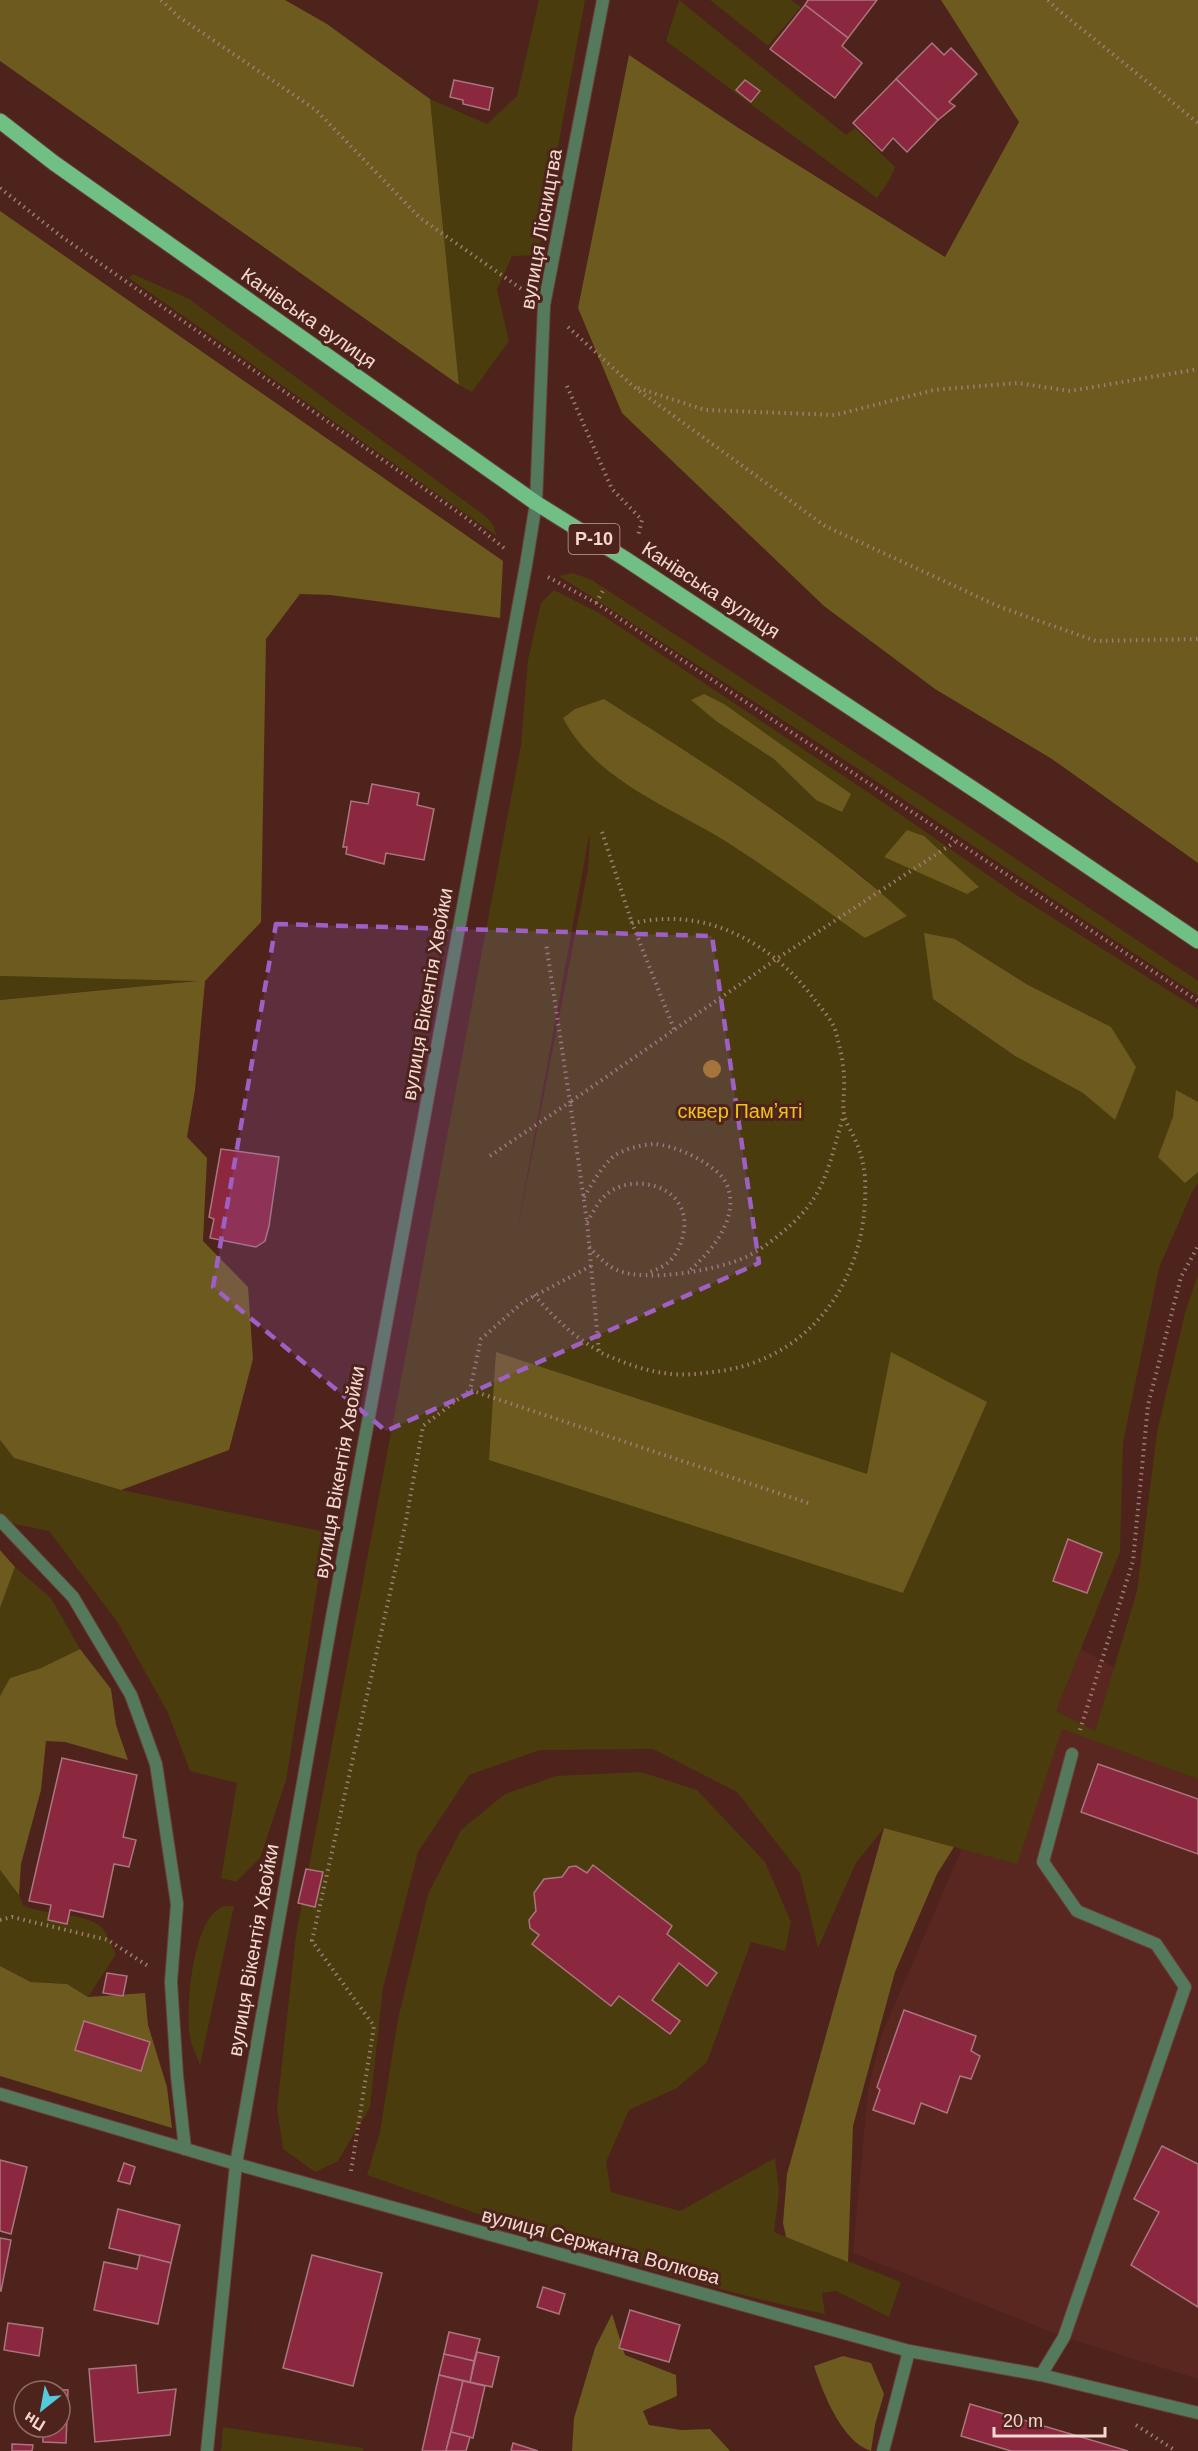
<svg xmlns="http://www.w3.org/2000/svg" width="1198" height="2451" font-family="Helvetica,sans-serif">
	<rect width="100%" height="100%" fill="#4d231c"/>
	<!-- built -->
	<polygon fill="#59271f" points="1054,1635 1198,1712 1198,2379 1064,2337 853,2253 868,2091 881,2036"/>
	<!-- green -->
	<g fill="#4a3c0d" fill-rule="evenodd">
		<polygon points="539,0 585,0 538,255 512,256 497,290 509,341 472,392 459,385 430,99 487,124 517,96"/>
		<polygon points="679,0 846,135 855,128 895,167 890,179 877,198 666,41"/>
		<polygon points="710,0 791,0 801,7 768,46"/>
		<polygon points="133,274 189,299 484,515 492,523 497,536 129,278"/>
		<polygon points="573,573 592,580 949,814 1198,981 1198,996 840,757 559,576"/>
		<path d="M554,590L599,613L884,803L1018,896L1198,1009V1183L1192,1192L1159,1268L1123,1443L1120,1552L1056,1711L1095,1731L1137,1591L1157,1432L1186,1309L1198,1275V1779L1062,1729L1017,1864L884,1828L856,1863L818,1948L800,1873L737,1792L653,1749L540,1750L469,1775L418,1852L383,1988L370,2107L338,2161L315,2172L283,2149L277,2108L296,1935L521,745L528,660L541,603ZM604,699L780,814L862,876L907,916L733,845L613,775ZM590,836L588,869L515,1242L589,836ZM955,939L1028,985L1115,1119L1083,1093L1015,1056L933,999ZM986,1402L903,1593L867,1474Z"/>
		<polygon points="0,976 205,980 0,1000"/>
		<polygon points="0,1440 14,1458 121,1490 326,1532 286,1780 260,1858 236,1882 221,1878 237,1783 190,1771 168,1713 118,1623 49,1531 0,1521"/>
		<polygon points="15,1567 51,1598 80,1649 41,1668 10,1678 0,1696 0,1608"/>
		<path d="M641,1772L697,1790L765,1862L791,1922L785,1951L751,1942L707,2062L677,2088L629,2110L606,2162L611,2192L680,2211L775,2158L779,2192L774,2232L901,2282L889,2317L836,2291L822,2293L825,2314C668,2281 518,2228 367,2175L380,2132L398,2019L428,1894L461,1830L505,1794L556,1776Z"/>
		<path d="M0,1870L19,1895L23,1905C45,1916 80,1911 100,1926C107,1931 112,1947 116,1954L88,1997L67,1984L32,1982L0,1966Z"/>
		<path d="M234,1906L200,2065C197,2056 192,2047 190,2038C185,2010 192,1923 220,1908C223,1906 230,1906 234,1906Z"/>
		<polygon points="223,2427 363,2448 363,2451 221,2451"/>
	</g>
	<!-- forest -->
	<g fill="#6c5a1e">
		<polygon points="0,0 285,0 327,24 430,99 459,385 0,61"/>
		<polygon points="941,0 1198,0 1198,863 1052,759 935,689 824,606 622,413 578,308 629,55 737,127 945,257 1019,122"/>
		<polygon points="0,211 503,561 500,618 331,595 300,594 266,639 261,922 205,981 195,1090 187,1137 207,1158 203,1241 248,1287 253,1359 229,1450 121,1490 14,1458 0,1440 0,1000 197,981 0,976"/>
		<polygon points="704,694 724,704 851,794 842,812 816,800 774,759 716,721 691,700"/>
		<path d="M604,699C709,766 815,832 907,916L865,938C821,907 778,875 733,846C675,808 597,783 563,718L575,709Z"/>
		<polygon points="907,830 924,836 979,887 967,894 884,857"/>
		<polygon points="924,933 955,939 1028,985 1111,1027 1136,1067 1115,1120 1083,1093 1015,1056 933,999"/>
		<polygon points="1176,1090 1198,1102 1198,1172 1185,1183 1158,1157 1173,1117"/>
		<polygon points="496,1352 867,1474 891,1352 987,1402 903,1593 489,1460"/>
		<polygon points="0,1550 15,1567 0,1608"/>
		<polygon points="80,1649 111,1689 116,1725 128,1760 65,1742 46,1741 41,1790 21,1864 19,1895 0,1870 0,1696 10,1678 41,1668"/>
		<polygon points="884,1828 954,1847 937,1874 895,1972 853,2126 848,2262 786,2237 783,2223 787,2174"/>
		<polygon points="0,1966 31,1982 67,1984 88,1997 145,1993 148,2025 167,2087 172,2128 0,2076"/>
		<polygon points="612,2314 625,2355 676,2375 677,2396 643,2411 649,2425 681,2430 710,2429 730,2451 572,2451 574,2418 595,2348"/>
		<path d="M843,2356L871,2363L884,2394L875,2425L871,2451C842,2442 823,2393 814,2366Z"/>
	</g>
	<!-- building -->
	<g fill="#8b273e" stroke="#aa767d" stroke-width="1.5">
		<polygon points="808,0 877,0 848,38 805,5"/>
		<polygon points="805,5 848,38 842,46 862,63 835,98 770,49"/>
		<polygon points="932,43 944,55 951,48 977,74 949,102 955,106 938,120 896,79"/>
		<polygon points="896,79 938,120 907,152 893,138 882,151 853,123"/>
		<polygon points="454,80 493,88 489,110 463,104 463,100 450,97"/>
		<polygon points="745,80 760,91 751,102 736,90"/>
		<polygon points="372,784 419,793 417,805 434,809 424,860 386,853 384,864 346,854 347,847 343,847 351,801 368,804"/>
		<polygon points="221,1149 279,1157 269,1226 265,1241 256,1247 210,1238 214,1219 209,1217"/>
		<polygon points="1068,1539 1102,1553 1087,1593 1053,1581"/>
		<polygon points="62,1758 137,1775 123,1837 136,1840 129,1867 114,1864 103,1917 70,1910 67,1924 48,1920 51,1905 29,1901"/>
		<polygon points="1098,1764 1198,1799 1198,1854 1081,1812"/>
		<polygon points="593,1865 672,1926 667,1934 717,1973 707,1986 679,1963 652,2000 680,2021 670,2034 619,1996 611,2006 532,1944 539,1935 530,1928 529,1920 536,1911 534,1893 544,1879 562,1877 569,1867 576,1866 587,1873"/>
		<polygon points="306,1869 323,1872 315,1907 298,1903"/>
		<polygon points="107,1973 127,1976 123,1996 103,1993"/>
		<polygon points="904,2010 976,2036 971,2051 980,2056 971,2079 960,2076 947,2113 921,2103 914,2124 873,2110 880,2090 877,2087"/>
		<polygon points="84,2021 150,2042 141,2071 75,2050"/>
		<polygon points="1162,2146 1198,2164 1198,2307 1131,2265 1159,2212 1134,2199"/>
		<polygon points="0,2160 27,2167 11,2234 0,2231"/>
		<polygon points="124,2163 135,2167 130,2184 118,2181"/>
		<polygon points="118,2209 180,2225 171,2263 109,2248"/>
		<polygon points="0,2238 11,2240 1,2291 0,2291"/>
		<polygon points="140,2255 171,2263 158,2324 94,2310 104,2262 137,2269"/>
		<polygon points="312,2255 382,2273 353,2386 283,2368"/>
		<polygon points="543,2287 565,2294 559,2314 537,2307"/>
		<polygon points="630,2310 680,2325 669,2362 619,2348"/>
		<polygon points="8,2323 43,2328 39,2356 4,2350"/>
		<polygon points="449,2332 480,2339 474,2361 444,2354"/>
		<polygon points="477,2352 499,2357 492,2387 470,2382"/>
		<polygon points="444,2354 474,2361 470,2382 439,2375"/>
		<polygon points="136,2365 138,2393 176,2389 170,2435 95,2442 89,2369"/>
		<polygon points="439,2375 463,2381 446,2451 422,2451"/>
		<polygon points="463,2381 485,2386 473,2438 451,2432"/>
		<polygon points="44,2389 68,2390 66,2443 43,2442 43,2427 60,2427 60,2391 44,2391"/>
		<polygon points="970,2404 1128,2451 1011,2451 961,2436"/>
		<polygon points="451,2432 470,2437 466,2451 446,2451"/>
		<polygon points="513,2443 538,2451 511,2451"/>
		<polygon points="12,2444 33,2445 32,2451 12,2451"/>
	</g>
	<g fill="none" stroke-linecap="round" stroke-linejoin="round">
		<defs>
			<g id="service">
				<polyline points="1041,2375 1064,2337 1185,1987 1156,1944 1077,1911 1043,1862 1072,1754"/>
				<polyline points="883,2451 909,2351"/>
			</g>
			<g id="minor">
				<polyline points="0,1520 73,1597 131,1695 156,1764 177,1904 171,1982 177,2076 185,2149"/>
				<polyline points="0,2094 236,2164 909,2351 1041,2375 1198,2413"/>
				<polyline points="207,2451 236,2164 332,1617 526,565 536,503 544,305 603,0"/>
			</g>
			<polyline id="primary" points="0,121 54,163 536,503 624,558 987,798 1198,941"/>
		</defs>
		<!-- service casing -->
		<use href="#service" stroke="#684039" stroke-width="14"/>
		<!-- minor casing -->
		<use href="#minor" stroke="#684039" stroke-width="14"/>
		<!-- primary casing -->
		<use href="#primary" stroke="#684039" stroke-width="17"/>
		<!-- path -->
		<g stroke="#9f7c75" stroke-width="4" stroke-dasharray="1.5 4.5" stroke-linecap="butt">
			<polyline points="161,0 179,17 316,110 420,218 523,290"/>
			<polyline points="1048,0 1057,9 1198,123"/>
			<polyline points="0,188 62,237 465,517 504,548"/>
			<polyline points="568,327 634,387 825,526 1000,607 1096,641 1198,639"/>
			<polyline points="567,386 612,489 642,520 638,536"/>
			<polyline points="638,388 705,410 835,415 934,390 1017,383 1070,391 1198,369"/>
			<polyline points="548,577 596,603 1198,1001"/>
			<polyline points="596,603 604,589"/>
			<polyline points="602,832 632,923"/>
			<path d="M674,1029L632,923C644,921 656,919 668,919C727,918 781,954 814,999C821,1008 831,1019 835,1029C839,1044 844,1063 844,1078C845,1090 842,1103 844,1114C845,1121 850,1129 853,1135C860,1150 864,1162 865,1179C870,1275 813,1361 713,1372C697,1374 680,1376 664,1373C641,1370 620,1361 599,1352L587,1222L570,1102L778,958L955,842"/>
			<polyline points="490,1156 570,1102 546,943"/>
			<path d="M584,1197C592,1184 602,1166 614,1156C624,1149 641,1145 653,1144C674,1144 719,1165 727,1185C740,1218 712,1251 689,1271"/>
			<path d="M587,1222C592,1215 596,1205 602,1199C623,1174 674,1180 683,1213C686,1223 684,1235 680,1245C674,1261 663,1268 647,1273"/>
			<path d="M589,1247C597,1255 605,1265 617,1270C646,1283 718,1270 746,1257C767,1247 800,1220 812,1201C830,1175 834,1144 844,1115"/>
			<polyline points="591,1266 523,1302 481,1339 470,1390 811,1504"/>
			<path d="M534,1295C557,1320 570,1334 599,1351"/>
			<polyline points="1080,1730 1133,1561 1148,1405 1181,1277 1198,1246"/>
			<polyline points="0,1920 12,1917 108,1940 148,1966"/>
			<polyline points="351,2171 374,2026 312,1941 405,1526 423,1426 470,1390"/>
			<polyline points="1136,2425 1176,2451"/>
		</g>
		<!-- service -->
		<use href="#service" stroke="#54795c" stroke-width="12"/>
		<!-- minor -->
		<use href="#minor" stroke="#54795c" stroke-width="12"/>
		<!-- primary -->
		<use href="#primary" stroke="#70bf85" stroke-width="15"/>
	</g>
	<!-- trees -->
	<circle fill="#a67a1b" cx="712" cy="1069" r="9"/>
	<!-- marked area -->
	<path fill="#9f60c5" fill-opacity="0.2" stroke="#9f60c5" stroke-width="4.5" stroke-dasharray="12 8" stroke-linejoin="round" d="M276,924L712,936L759,1263L386,1431L213,1287Z"/>
	<g text-anchor="middle" dominant-baseline="central" stroke-width="6" stroke-linejoin="round" paint-order="stroke">
		<!-- shield labels -->
		<rect fill="#4d231c" stroke="#c2a29b" stroke-width="1.5" x="568.5" y="524" width="51" height="30" rx="4.5"/>
		<g font-size="18" font-weight="bold" fill="#f4d8d2">
			<text x="594" y="539">Р-10</text>
		</g>
		<!-- street labels -->
		<g font-size="20" fill="#f4d8d2" stroke="#4d231c">
			<text transform="translate(541 229) rotate(-80)">вулиця Лісництва</text>
			<text transform="translate(309 318) rotate(35)">Канівська вулиця</text>
			<text transform="translate(711 590) rotate(33)">Канівська вулиця</text>
			<text transform="translate(427 994) rotate(-80)">вулиця Вікентія Хвойки</text>
			<text transform="translate(339 1472) rotate(-80)">вулиця Вікентія Хвойки</text>
			<text transform="translate(253 1950) rotate(-80)">вулиця Вікентія Хвойки</text>
			<text transform="translate(601 2246) rotate(15)">вулиця Сержанта Волкова</text>
		</g>
		<!-- park labels -->
		<g font-size="20" fill="#efc21a" stroke="#4d231c">
			<text x="740" y="1111">сквер Памʼяті</text>
		</g>
	</g>
	<!-- north arrow -->
	<g transform="translate(42 2409) rotate(211)"><circle r="28" fill="#4d231c" stroke="#906b65" stroke-width="1.5"/>
	<path d="M0-4.5L10 22L0 15L-10 22Z" fill="#55cadf"/>
	<text y="-9" font-size="16" font-weight="bold" text-anchor="middle" fill="#f4d8d2">Пн</text>
	</g>
	<!-- scale -->
	<path d="M994 2427v9h111v-9" fill="none" stroke="#f4d8d2" stroke-width="3"/>
	<text x="1003" y="2427" font-size="18" fill="#f4d8d2" stroke="#4d231c" stroke-width="4.5" paint-order="stroke">20 m</text>
</svg>
